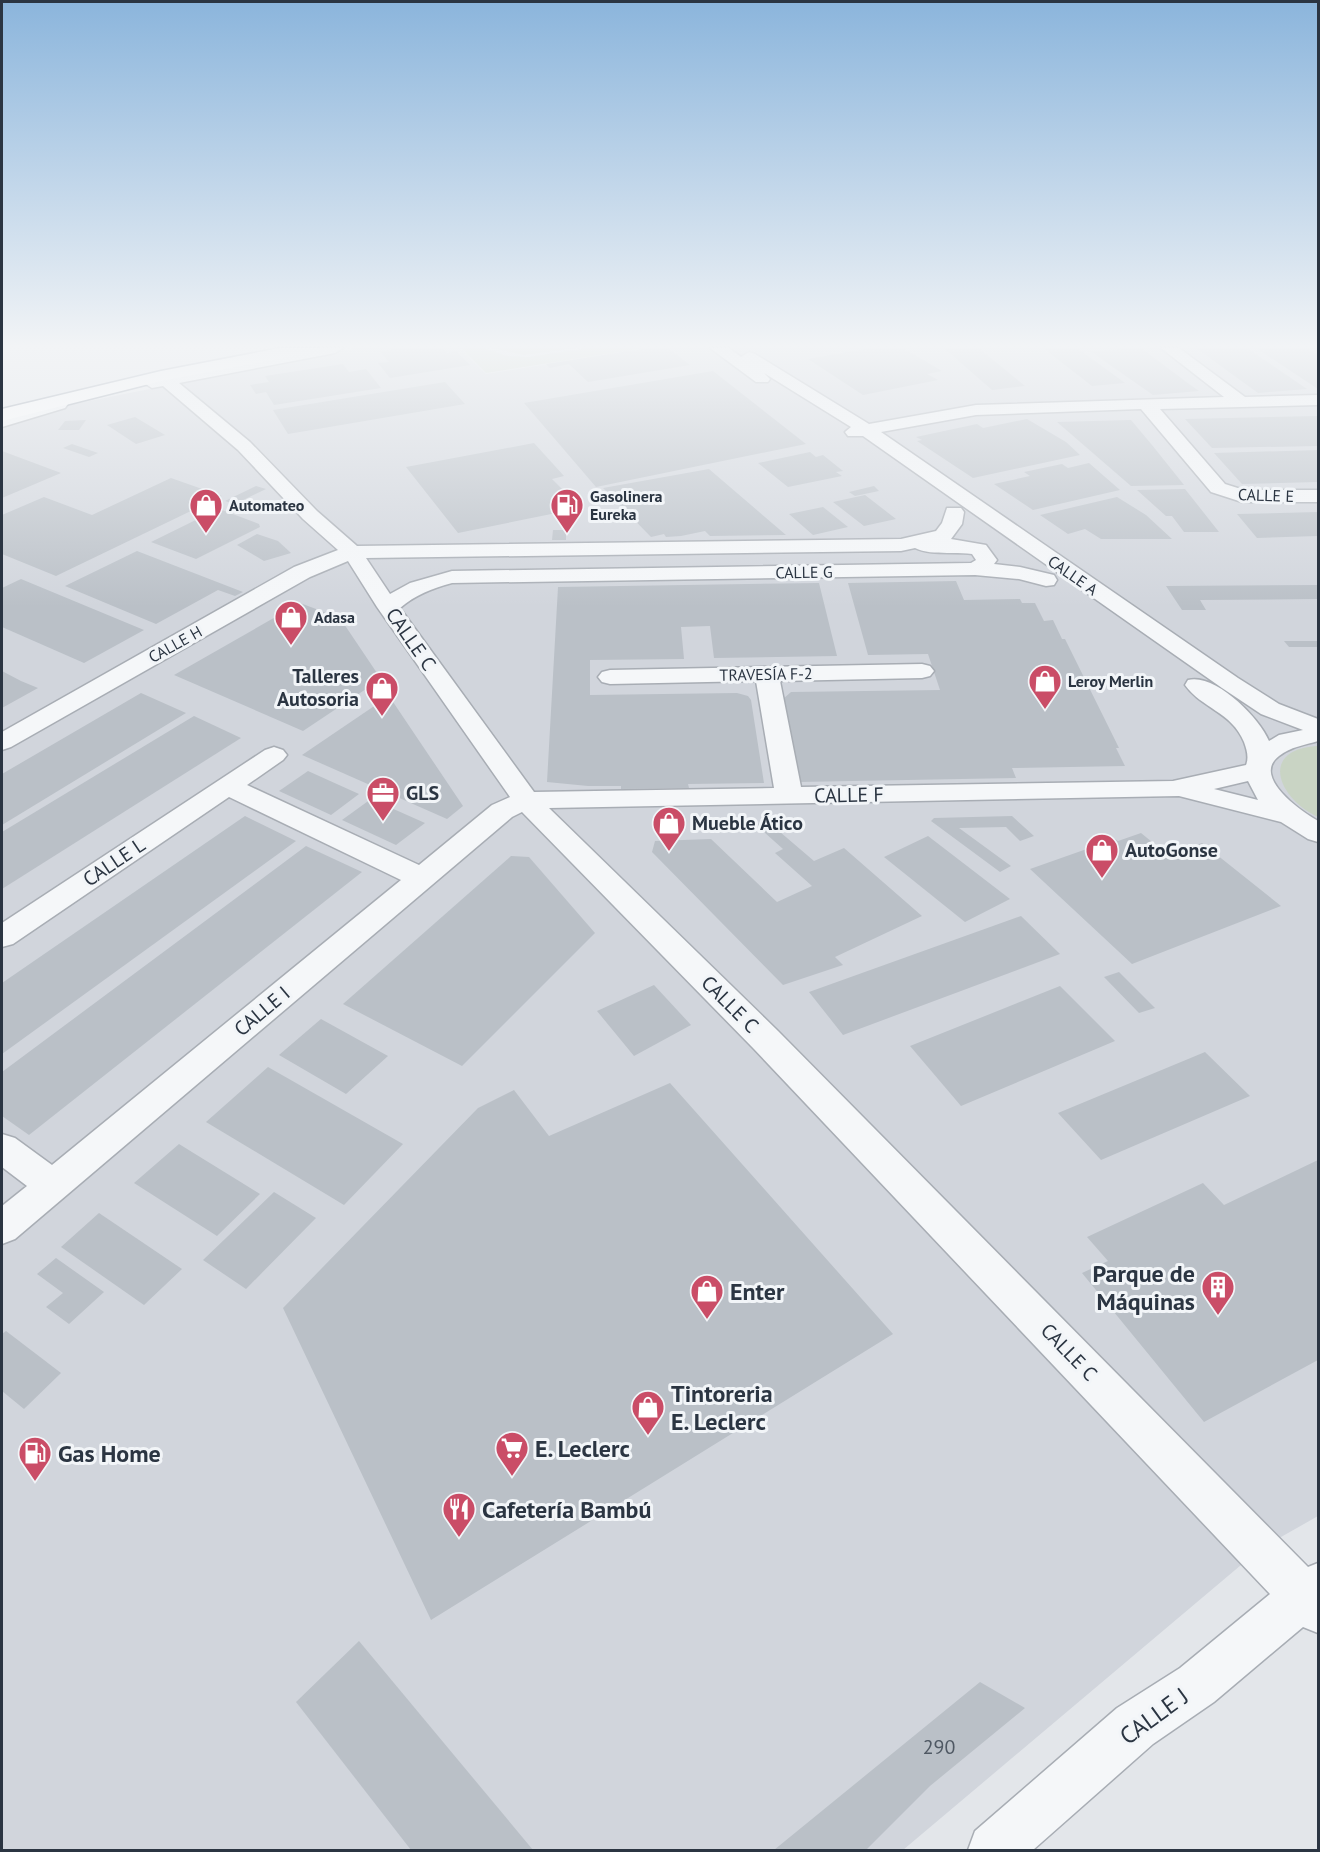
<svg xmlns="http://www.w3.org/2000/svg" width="1320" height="1852" font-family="'PT Sans',sans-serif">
	<rect width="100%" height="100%" fill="#e3e6ea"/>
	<!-- built -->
	<polygon fill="#d1d5dc" points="357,348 459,348 486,374 649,348 1318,348 1318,1516 1260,1549 903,1850 2,1850 2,427 74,404"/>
	<!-- green -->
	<g fill="#c9d4c4">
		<polygon points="461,348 484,348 507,356 528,357 588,348 644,348 486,373"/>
		<polygon points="492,348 576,348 524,355"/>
		<path d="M1318,746V817C1278,799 1258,749 1318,746Z"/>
	</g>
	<!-- building -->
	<g fill="#bac0c7">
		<polygon points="401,348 443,348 447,353 456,351 470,365 390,378 378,363 389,362 380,351"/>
		<polygon points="648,348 668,348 690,365 588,382 569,364 550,368 546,364"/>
		<polygon points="870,348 903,348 942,371 927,374 938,380 863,395 808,359"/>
		<polygon points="944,348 986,348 981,350 1025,386 992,390"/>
		<polygon points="1043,348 1077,348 1125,383 1092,386"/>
		<polygon points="1141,348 1189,384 1199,391 1153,395 1090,351"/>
		<polygon points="1196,348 1247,348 1307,389 1258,393"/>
		<polygon points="1256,348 1308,348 1318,355 1318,389"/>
		<polygon points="343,364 349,372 366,369 381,388 274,405 266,392 256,394 250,385 269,382 265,376"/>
		<polygon points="713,371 806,444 596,487 524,403"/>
		<polygon points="445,382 465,404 288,434 273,410"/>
		<polygon points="1318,416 1318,446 1212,448 1185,419"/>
		<polygon points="135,417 165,435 136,444 107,425"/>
		<polygon points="1027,419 1066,442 1080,455 973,478 917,441 922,440 916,437 977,424 983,428"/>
		<polygon points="86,420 79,430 58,430 65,421"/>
		<polygon points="1131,420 1152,445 1184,485 1131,486 1057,422"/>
		<polygon points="534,443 564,476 552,479 581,508 458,533 406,467"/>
		<polygon points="72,444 98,453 89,457 63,448"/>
		<polygon points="1318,450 1318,482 1242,484 1214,453"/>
		<polygon points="2,451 61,473 2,498"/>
		<polygon points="810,452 816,457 823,455 843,471 836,472 842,476 788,487 758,463"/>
		<polygon points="1089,463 1120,490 1033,510 994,484 1030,476 1024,472 1062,464 1068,468"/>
		<polygon points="709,469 786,535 710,536 705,531 681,536 666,537 664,534 651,537 603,488"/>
		<polygon points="171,478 222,496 56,576 2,554 2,515 44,497 92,515"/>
		<polygon points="256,486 266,489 235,504 225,501"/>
		<polygon points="874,486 879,491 855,496 849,492"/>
		<polygon points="1185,489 1219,532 1184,532 1172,516 1166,516 1137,490"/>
		<polygon points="865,495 896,519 864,526 833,502"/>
		<polygon points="1117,497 1146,515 1172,539 1101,539 1085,529 1068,534 1040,515"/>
		<polygon points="823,507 848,527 813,535 789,514"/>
		<polygon points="222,510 259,524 260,527 196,559 151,542 214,511"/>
		<polygon points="1318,512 1318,536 1257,538 1237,514"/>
		<polygon points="553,530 566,530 566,540 552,540"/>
		<polygon points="257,534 278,541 291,553 264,561 237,545"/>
		<polygon points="137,551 243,592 235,596 218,590 156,624 65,586"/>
		<polygon points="21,579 144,630 84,663 2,627 2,588"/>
		<polygon points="956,581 964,600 1020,599 1022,603 1035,603 1044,621 1053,620 1062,639 1065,639 1119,748 1116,748 1125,766 1012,768 1016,778 798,782 783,699 791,692 940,690 928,654 868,655 848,583"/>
		<polygon points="819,583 837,656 714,658 710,626 681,627 684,659 590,660 590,695 737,693 748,696 751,700 764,783 688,784 689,788 621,789 621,786 588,786 547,782 558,587"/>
		<polygon points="1318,585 1318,599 1200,600 1206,610 1182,610 1166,586"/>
		<polygon points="300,603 340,618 381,679 303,731 174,675"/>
		<polygon points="1284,641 1318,641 1318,647 1289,647"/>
		<polygon points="2,671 21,681 38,688 2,708"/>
		<polygon points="141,693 186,713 2,825 2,774"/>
		<polygon points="389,696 463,806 447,819 302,755"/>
		<polygon points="194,716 241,738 2,889 2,832"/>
		<polygon points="308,771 359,794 331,815 279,791"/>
		<polygon points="371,799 425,823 396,845 342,820"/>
		<polygon points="245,816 296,841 2,1054 2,983"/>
		<polygon points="1012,816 1034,836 1020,841 1006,827 959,828 1011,866 1000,872 931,821 934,818"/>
		<polygon points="766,820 814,861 844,848 922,916 835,957 843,965 783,985 652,852 655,841 711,839 777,902 812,886 775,853 783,849 756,825"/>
		<polygon points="1141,833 1168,855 1202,843 1281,906 1132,964 1030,869 1115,839 1118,841"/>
		<polygon points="928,836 1010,899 965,922 884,857"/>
		<polygon points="306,846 362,872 29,1135 2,1116 2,1072"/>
		<polygon points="511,856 529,857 595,933 462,1066 343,1004"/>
		<polygon points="1021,916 1060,954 843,1035 809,992"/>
		<polygon points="1119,972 1155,1008 1139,1013 1104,977"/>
		<polygon points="654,985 691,1025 634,1056 597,1011"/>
		<polygon points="1060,986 1115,1041 961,1106 910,1046"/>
		<polygon points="321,1019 388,1056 346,1094 279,1055"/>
		<polygon points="1205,1052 1250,1096 1101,1160 1058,1113"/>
		<polygon points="268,1067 403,1144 344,1205 206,1122"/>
		<polygon points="670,1083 893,1334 431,1620 283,1308 478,1108 514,1090 549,1136"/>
		<polygon points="179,1144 260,1194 217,1236 134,1183"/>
		<polygon points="1318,1160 1318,1360 1204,1422 1082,1273 1108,1261 1087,1237 1203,1183 1224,1205"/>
		<polygon points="274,1192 316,1218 246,1289 203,1260"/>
		<polygon points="99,1213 182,1269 144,1305 61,1247"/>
		<polygon points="56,1258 104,1292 69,1324 46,1307 63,1293 37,1274"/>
		<polygon points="6,1331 61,1373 24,1409 2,1391 2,1334"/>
		<polygon points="359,1641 533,1850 411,1850 296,1702"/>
		<polygon points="980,1682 1025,1708 930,1786 866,1850 774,1850"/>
	</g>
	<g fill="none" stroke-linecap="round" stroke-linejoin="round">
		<defs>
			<g id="minor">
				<path d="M309,348H343L335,353L179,383L250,442L317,511L357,546L901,539L936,531L942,523L947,508H961L964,512L962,524L951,539L986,545L997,560L994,564L1020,567L1054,575L1057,580L1054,585L1046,586L1019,579L975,575L452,583C433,588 415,595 400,608L534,792L774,788L756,681L610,684L602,682L598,677L602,672L610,670L922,664L930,666L934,671L930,676L922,678L780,681L801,787L1173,781L1246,765C1249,758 1247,750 1244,742C1232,712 1201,708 1185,685L1188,680C1215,673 1259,717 1269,741L1279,735L1303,730L1261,714L1222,688L863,436H848L845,432L851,427L764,373L770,379L768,382H756L710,348H729L741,357L749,352L755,354L869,424L976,405L1224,397L1161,348H1179L1245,397L1318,395V405L1160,409L1225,484L1244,490H1318V502H1242L1211,492L1141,409L976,415L881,432L1238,678L1279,704L1318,719V741C1305,745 1290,747 1279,756C1251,777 1302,812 1318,821V842L1308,839L1281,822L1179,796L549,808L778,1031L1308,1567L1318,1563V1633L1303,1627L1214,1702L1153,1744L1033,1850H968L975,1831L1117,1708L1180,1668L1270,1594L754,1049L522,812L512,817L15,1239L2,1244V1206L27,1186L2,1167V1134L15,1138L52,1165L401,880L229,797L13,944L2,947V923L265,750L274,747L283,750L287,755L283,760L247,785L419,865L492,805L510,797L377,607L348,561L310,577L11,747L2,750V732L294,567L338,550L303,519L238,450L163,386L152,388L144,383L146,379L166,375ZM915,548C931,556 954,551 972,554L976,560L971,563L452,571L410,583L390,594L366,558L901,551ZM1248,781L1258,800L1214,789Z"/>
				<polygon points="59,399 65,400 68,404 65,408 2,427 2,416"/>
			</g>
			<polygon id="highway" points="280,348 318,348 309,353 161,381 2,421 2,409 161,371"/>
		</defs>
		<!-- minor casing -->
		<use href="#minor" stroke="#a8adb4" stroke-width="3"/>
		<!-- highway casing -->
		<use href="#highway" stroke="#8a94a1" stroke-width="3"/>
		<!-- minor -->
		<use href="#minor" fill="#f5f7f9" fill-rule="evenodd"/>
		<!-- highway -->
		<use href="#highway" fill="#fff" fill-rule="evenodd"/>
	</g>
	<!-- sky -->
	<linearGradient id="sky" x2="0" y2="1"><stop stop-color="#8bb5dc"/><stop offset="0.57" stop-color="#f2f4f6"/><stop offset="1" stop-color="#f2f4f6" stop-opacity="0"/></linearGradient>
	<rect width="1320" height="607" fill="url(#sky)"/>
	<!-- icons -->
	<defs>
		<symbol id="shop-pin" viewBox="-11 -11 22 30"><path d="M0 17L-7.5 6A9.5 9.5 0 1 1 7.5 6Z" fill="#ca4d67" stroke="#f2f5f8"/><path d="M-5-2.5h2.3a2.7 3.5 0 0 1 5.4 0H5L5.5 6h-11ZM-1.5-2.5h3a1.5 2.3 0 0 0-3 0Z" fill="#fff"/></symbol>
		<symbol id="fuel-pin" viewBox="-11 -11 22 30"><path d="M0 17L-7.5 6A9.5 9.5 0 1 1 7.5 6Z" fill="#ca4d67" stroke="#f2f5f8"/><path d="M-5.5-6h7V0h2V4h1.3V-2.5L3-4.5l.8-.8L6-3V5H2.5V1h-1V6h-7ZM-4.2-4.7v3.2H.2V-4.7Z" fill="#fff"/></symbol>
		<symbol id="office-pin" viewBox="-11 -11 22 30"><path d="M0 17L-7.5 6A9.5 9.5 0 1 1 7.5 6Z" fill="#ca4d67" stroke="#f2f5f8"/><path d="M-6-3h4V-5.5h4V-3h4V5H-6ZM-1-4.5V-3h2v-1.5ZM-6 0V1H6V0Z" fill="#fff"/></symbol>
		<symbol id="building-pin" viewBox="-11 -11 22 30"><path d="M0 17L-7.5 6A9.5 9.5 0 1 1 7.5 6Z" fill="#ca4d67" stroke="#f2f5f8"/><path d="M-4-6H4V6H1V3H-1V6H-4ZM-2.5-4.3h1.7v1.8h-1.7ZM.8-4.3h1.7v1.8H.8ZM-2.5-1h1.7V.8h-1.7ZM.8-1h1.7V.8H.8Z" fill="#fff"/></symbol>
		<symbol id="supermarket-pin" viewBox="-11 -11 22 30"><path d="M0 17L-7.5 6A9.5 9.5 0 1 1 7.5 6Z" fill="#ca4d67" stroke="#f2f5f8"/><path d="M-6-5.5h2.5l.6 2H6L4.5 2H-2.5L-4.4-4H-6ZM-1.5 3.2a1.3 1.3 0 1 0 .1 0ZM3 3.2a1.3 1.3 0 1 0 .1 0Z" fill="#fff"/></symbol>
		<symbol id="restaurant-pin" viewBox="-11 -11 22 30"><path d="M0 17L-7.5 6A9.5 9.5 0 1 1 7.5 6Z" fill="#ca4d67" stroke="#f2f5f8"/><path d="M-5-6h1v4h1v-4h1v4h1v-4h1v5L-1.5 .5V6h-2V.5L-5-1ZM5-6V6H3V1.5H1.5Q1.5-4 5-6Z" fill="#fff"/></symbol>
	</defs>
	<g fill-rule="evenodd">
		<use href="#shop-pin" x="187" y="486" width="38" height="52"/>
		<use href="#fuel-pin" x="548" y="486" width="38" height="52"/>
		<use href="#shop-pin" x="272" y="598" width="38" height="52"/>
		<use href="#shop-pin" x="1026" y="662" width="38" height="52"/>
		<use href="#shop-pin" x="363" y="669" width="38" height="52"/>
		<use href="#office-pin" x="364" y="774" width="38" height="52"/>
		<use href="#shop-pin" x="650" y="804" width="38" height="52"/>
		<use href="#shop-pin" x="1083" y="831" width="38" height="52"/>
		<use href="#building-pin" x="1199" y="1268" width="38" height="52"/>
		<use href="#shop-pin" x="688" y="1272" width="38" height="52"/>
		<use href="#shop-pin" x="629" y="1388" width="38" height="52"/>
		<use href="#supermarket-pin" x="493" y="1429" width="38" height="52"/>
		<use href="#fuel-pin" x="16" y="1434" width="38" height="52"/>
		<use href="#restaurant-pin" x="440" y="1490" width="38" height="52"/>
	</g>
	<g text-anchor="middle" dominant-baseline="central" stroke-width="6" stroke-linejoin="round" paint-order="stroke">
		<!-- far-street labels -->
		<g font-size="16" fill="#2b3542" stroke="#f2f5f8">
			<text transform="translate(1266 495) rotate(2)">CALLE E</text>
			<text transform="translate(804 572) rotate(-1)">CALLE G</text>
			<text transform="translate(1073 575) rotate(35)">CALLE A</text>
			<text transform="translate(175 644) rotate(-29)">CALLE H</text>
			<text transform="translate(766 674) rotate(-1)">TRAVESÍA F-2</text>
		</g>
		<!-- far-poi labels -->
		<g font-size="16" font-weight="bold" fill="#2b3542" stroke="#f2f5f8" text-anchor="start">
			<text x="590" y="496">Gasolinera<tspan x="590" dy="18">Eureka</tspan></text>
			<text x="229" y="505">Automateo</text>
			<text x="314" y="617">Adasa</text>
			<text x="1068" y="681">Leroy Merlin</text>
		</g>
		<!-- street labels -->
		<g font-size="20" fill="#2b3542" stroke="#f2f5f8">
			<text transform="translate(411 639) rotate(55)">CALLE C</text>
			<text transform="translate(849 795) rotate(-1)">CALLE F</text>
			<text transform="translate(114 862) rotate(-34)">CALLE L</text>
			<text transform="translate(730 1004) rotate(45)">CALLE C</text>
			<text transform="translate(262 1011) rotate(-40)">CALLE I</text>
			<text transform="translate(1069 1352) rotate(46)">CALLE C</text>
		</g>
		<!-- poi labels -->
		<g font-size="20" font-weight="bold" fill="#2b3542" stroke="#f2f5f8" text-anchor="start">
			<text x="359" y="676" text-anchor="end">Talleres<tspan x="359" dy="23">Autosoria</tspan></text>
			<text x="406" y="793">GLS</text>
			<text x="692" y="823">Mueble Ático</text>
			<text x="1125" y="850">AutoGonse</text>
		</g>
		<!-- near-number labels -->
		<g font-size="20" fill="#4f5863">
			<text x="939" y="1747">290</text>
		</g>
		<!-- near-poi labels -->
		<g font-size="24" font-weight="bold" fill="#2b3542" stroke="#f2f5f8" text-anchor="start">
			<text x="1195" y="1273" text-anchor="end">Parque de<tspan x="1195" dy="28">Máquinas</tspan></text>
			<text x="730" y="1291">Enter</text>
			<text x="671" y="1393">Tintoreria<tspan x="671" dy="28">E. Leclerc</tspan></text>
			<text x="535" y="1448">E. Leclerc</text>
			<text x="58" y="1453">Gas Home</text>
			<text x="482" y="1509">Cafetería Bambú</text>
		</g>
		<!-- near-street labels -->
		<g font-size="24" fill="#2b3542" stroke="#f2f5f8">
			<text transform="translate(1154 1716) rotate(-36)">CALLE J</text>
		</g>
	</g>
	<!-- border -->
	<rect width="1320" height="1852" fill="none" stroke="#2b3542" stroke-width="6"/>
</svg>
